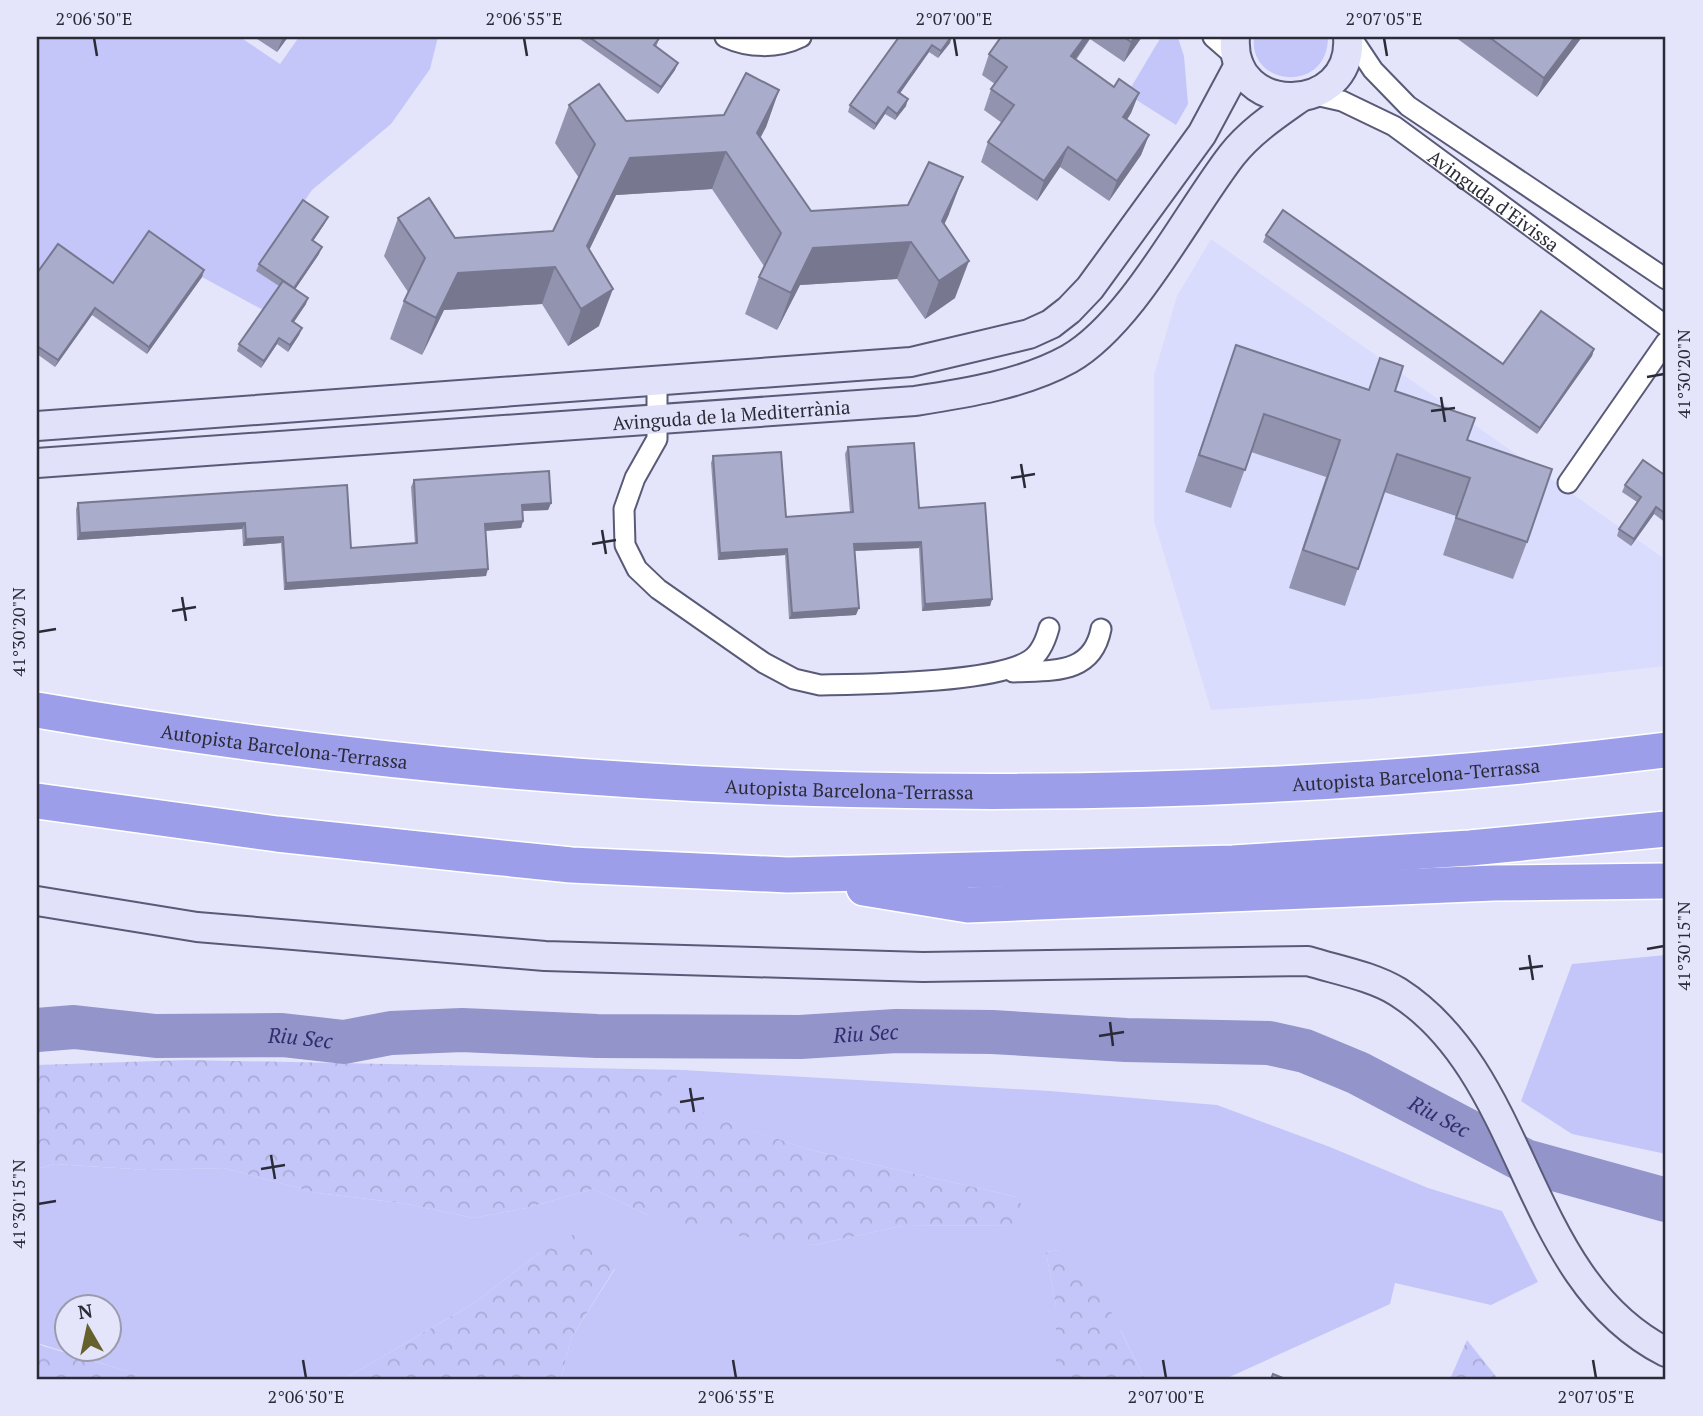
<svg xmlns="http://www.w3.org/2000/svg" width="1703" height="1416" font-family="'PT Serif',serif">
	<defs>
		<pattern id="forest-crowns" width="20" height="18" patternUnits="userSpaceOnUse" patternTransform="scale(1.75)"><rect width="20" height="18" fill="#c4c6f9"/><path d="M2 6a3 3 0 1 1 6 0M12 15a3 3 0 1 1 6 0" fill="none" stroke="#a9aad6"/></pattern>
	</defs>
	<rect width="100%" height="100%" fill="#e4e5fa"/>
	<!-- built -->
	<polygon fill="#dadcfd" points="1211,239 1666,560 1666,666 1368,699 1211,710 1154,521 1154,375 1177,296"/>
	<!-- green -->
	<g fill="#c4c6f9" fill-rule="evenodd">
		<polygon points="37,37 240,37 280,64 299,37 438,37 430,69 391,124 312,190 257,270 281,287 265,311 202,277 147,238 153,280 37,317"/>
		<polygon points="1161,37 1178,38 1184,56 1188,104 1176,125 1127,94"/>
		<path d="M1254,37H1328C1328,94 1248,87 1254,37Z"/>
		<polygon points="1666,955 1666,1154 1572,1134 1521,1101 1572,964"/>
		<path d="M683,1070L1050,1091L1217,1105L1330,1147L1428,1188L1502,1211L1538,1282L1491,1305L1395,1283L1390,1304L1225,1379H1145L1121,1331L1059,1250L1046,1252L1056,1306V1379H561L571,1338L615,1269L540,1252L476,1302L344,1379H132L136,1374L37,1343V1169L55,1164L148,1170L224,1168L317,1193L402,1203L474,1218L526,1208L593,1189L646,1214L814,1245L902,1226L1022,1225L1017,1197L806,1149L659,1097ZM66,1308H108V1350H66Z"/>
	</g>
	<!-- forest -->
	<g fill="url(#forest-crowns)">
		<polygon points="187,1060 683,1070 660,1097 806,1149 1017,1197 1028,1216 1022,1225 902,1226 814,1245 721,1234 646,1214 593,1189 526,1208 474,1218 402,1203 317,1193 224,1168 148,1170 55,1164 37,1169 37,1065"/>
		<polygon points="584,1229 615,1268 571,1338 561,1379 344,1379 476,1302 540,1252"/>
		<polygon points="1059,1250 1095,1280 1145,1379 1056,1379 1056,1306 1046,1252"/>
		<polygon points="1467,1340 1498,1379 1450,1379"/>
		<polygon points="37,1343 43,1346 137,1374 132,1379 37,1379"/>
	</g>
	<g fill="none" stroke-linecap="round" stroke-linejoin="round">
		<!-- river -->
		<path stroke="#9294ca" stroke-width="44" id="s1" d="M37,1030L74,1027L156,1036L282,1035L344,1042L391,1033L462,1030L597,1036L800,1037L896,1031L992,1032L1126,1040L1269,1043L1305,1051L1358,1073L1525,1161L1666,1200"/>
		<defs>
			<g id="street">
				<path d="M725,37C749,48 777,49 801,37"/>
				<polyline points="1213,37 1237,58"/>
				<polyline points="1351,37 1373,70 1408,106 1666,279"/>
				<path id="s2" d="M1311,94L1342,101L1394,126L1666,326"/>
				<path d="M657,380V439L635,478L624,509L625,545L637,569L658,589L764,663L794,679L820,685C866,684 995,683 1030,660C1041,653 1046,639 1049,628"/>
				<polyline points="1568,483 1666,342"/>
				<path d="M1013,672C1053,670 1092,675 1101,629"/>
			</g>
			<g id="secondary">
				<path d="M1235,37C1229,118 1354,116 1348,37"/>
				<polyline points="37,426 911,362 1029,334 1051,324 1069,310 1090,288 1202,134 1239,65"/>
				<path id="s3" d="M37,463L915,401C966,393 1024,384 1069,359C1132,323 1187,213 1232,155C1251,131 1277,114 1301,97"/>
				<path d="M37,901L197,927L545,956L923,967L1308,961C1337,970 1372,976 1398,992C1529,1076 1522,1279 1666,1352"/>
			</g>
			<g id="highway">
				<path id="s4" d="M37,710C572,802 1127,817 1666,750"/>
				<polyline points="37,801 277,834 483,856 571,865 788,875 1233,863 1470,848 1666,829"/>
				<polyline points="864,888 968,905 1494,883 1666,881"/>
			</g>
		</defs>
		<!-- street casing -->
		<use href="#street" stroke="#595a77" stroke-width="23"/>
		<!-- secondary casing -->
		<use href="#secondary" stroke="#595a77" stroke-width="32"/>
		<!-- highway casing -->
		<use href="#highway" stroke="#fff" stroke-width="38"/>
		<!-- street -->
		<use href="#street" stroke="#fff" stroke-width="19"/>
		<!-- secondary -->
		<use href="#secondary" stroke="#e1e2f9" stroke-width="28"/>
		<!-- highway -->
		<use href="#highway" stroke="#9c9eea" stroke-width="35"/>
	</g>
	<!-- wall -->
	<g fill="#9294af">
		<polygon points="254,37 288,37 277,52"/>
		<polygon points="577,37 660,37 656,47 675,70 658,94"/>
		<polygon points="899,37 950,43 938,58 929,52 900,93 906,106 895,120 885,114 874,130 848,112 850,105"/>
		<polygon points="1001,37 1142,37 1124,62 1090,39 1076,60 1114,87 1139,93 1131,113 1127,120 1149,135 1141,155 1109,201 1060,167 1037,201 981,162 988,142 1002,123 984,110 991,89 995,84 982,75 989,54"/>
		<polygon points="1455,37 1582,37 1537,97"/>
		<polygon points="779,90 766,127 760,137 811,211 949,214 944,224 955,298 925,319 897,279 800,285 777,330 745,314 759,277 764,266 712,189 616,195 589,250 599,326 568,346 542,304 444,310 422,355 390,339 404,301 408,292 384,256 398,218 455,238 553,231 579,178 555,143 569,105 626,121 724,115"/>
		<polygon points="325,223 313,241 319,254 295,289 306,304 293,322 302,328 299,335 288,352 277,344 261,368 237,351 239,344 279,286 256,271 259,264"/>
		<polygon points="1266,235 1503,364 1594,349 1592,356 1537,434 1263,242"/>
		<polygon points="204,270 202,277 147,354 92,315 55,367 37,354 37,273 113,283"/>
		<polygon points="1236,345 1369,390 1380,358 1395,391 1467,440 1527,542 1513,579 1443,555 1456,516 1384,492 1345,606 1289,588 1326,477 1251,452 1231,508 1185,492"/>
		<polygon points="848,447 919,508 992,599 990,606 922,611 919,548 855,551 856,615 789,619 785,555 718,560 711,463 713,456 786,517 850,512 845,454"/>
		<polygon points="1666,476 1666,523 1654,514 1631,546 1617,536 1619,529 1637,502 1622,492 1625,485"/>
		<polygon points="414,480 551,503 548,510 522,511 523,521 521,528 485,531 486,576 284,590 281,543 243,546 242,529 77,540 76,509 78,503 347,485 351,548 415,544 411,487"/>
	</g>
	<!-- shaded-wall -->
	<g fill="#77788f">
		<polygon points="283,37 288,37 277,52"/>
		<polygon points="952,37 950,43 938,58 941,51"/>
		<polygon points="1085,37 1091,37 1063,77 1071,56"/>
		<polygon points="1135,37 1142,37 1124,62 1131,42"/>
		<polygon points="1575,37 1582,37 1537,97 1544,78"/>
		<polygon points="932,45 929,52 896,99 898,92"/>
		<polygon points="678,63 675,70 658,94 661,87"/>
		<polygon points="779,90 766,127 744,170 757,133"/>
		<polygon points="1139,93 1131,113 1115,137 1123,117"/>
		<polygon points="908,99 906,106 895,120 897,114"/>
		<polygon points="888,107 885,114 874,130 876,124"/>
		<polygon points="1149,135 1141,155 1109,201 1117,181"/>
		<polygon points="1068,147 1060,167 1037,201 1044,181"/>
		<polygon points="726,152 712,189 616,195 573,283 587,246 630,158"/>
		<polygon points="963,177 949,214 929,258 942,221"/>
		<polygon points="328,217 325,223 309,247 312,240"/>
		<polygon points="911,242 897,279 800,285 777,330 791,293 813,248"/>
		<polygon points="322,247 319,254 292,294 294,288"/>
		<polygon points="969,261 955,298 925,319 939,281"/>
		<polygon points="555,267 542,304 444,310 422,355 436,318 458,273"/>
		<polygon points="204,270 202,277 147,354 149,347"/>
		<polygon points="613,289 599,326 568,346 581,309"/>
		<polygon points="308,298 306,304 290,328 292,321"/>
		<polygon points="95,308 92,315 55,367 58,360"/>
		<polygon points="302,328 299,335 288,352 290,345"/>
		<polygon points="279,338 277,344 261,368 264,361"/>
		<polygon points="1594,349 1592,356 1537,434 1540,428"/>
		<polygon points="551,503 548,510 520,511 522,505"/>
		<polygon points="1656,507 1654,514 1631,546 1634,539"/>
		<polygon points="523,521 521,528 483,531 485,524"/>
		<polygon points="245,523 242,529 77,540 80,533"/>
		<polygon points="283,537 281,543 243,546 246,539"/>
		<polygon points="921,542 919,548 852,551 854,544"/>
		<polygon points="787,549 785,555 718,560 720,553"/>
		<polygon points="488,569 486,576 284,590 286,583"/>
		<polygon points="992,599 990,606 922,611 925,604"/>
		<polygon points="859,608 856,615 789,619 792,613"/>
	</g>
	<!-- building -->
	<g fill="#aaaccc" stroke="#77788f" stroke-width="2">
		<polygon points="589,37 660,37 654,45 678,63 661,87"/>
		<polygon points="899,37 951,37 941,51 932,45 898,92 908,99 897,114 888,107 876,124 850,105"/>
		<polygon points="1001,37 1085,37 1071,56 1114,87 1119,79 1139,93 1123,117 1149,135 1117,181 1068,147 1044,181 988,142 1014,105 991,89 1007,67 989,54"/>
		<polygon points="1124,37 1135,37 1131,42"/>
		<polygon points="1489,37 1575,37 1544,78"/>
		<polygon points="746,73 779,90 757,133 811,211 908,205 929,162 963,177 942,221 969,261 939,281 911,242 813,248 791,293 759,277 781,233 726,152 630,158 587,246 613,289 581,309 555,267 458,273 436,318 404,301 425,258 398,218 429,198 455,238 553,231 595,144 569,105 599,84 626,121 724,115"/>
		<polygon points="303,200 328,217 312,240 322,247 294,288 259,264"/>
		<polygon points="1283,210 1503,364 1541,311 1594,349 1540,428 1266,235"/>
		<polygon points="149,231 204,270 149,347 95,308 58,360 37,346 37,273 58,244 113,283"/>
		<polygon points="283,281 308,298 292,321 302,328 290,345 279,338 264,361 239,344"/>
		<polygon points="1236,345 1369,390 1380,358 1403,366 1395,391 1475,418 1467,440 1552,469 1527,542 1456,518 1470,478 1397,454 1358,569 1303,550 1340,440 1264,414 1245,470 1199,455"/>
		<polygon points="914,443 919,508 985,503 992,599 925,604 921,542 854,544 859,608 792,613 787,549 720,553 713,456 781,452 786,517 853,512 848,447"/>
		<polygon points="1643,460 1666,476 1666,514 1656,507 1634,539 1619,529 1641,497 1625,485"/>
		<polygon points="549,471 551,503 522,505 523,521 485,524 488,569 286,583 283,537 246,539 245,523 80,533 78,503 347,485 351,548 417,543 414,480"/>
		<polygon points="1273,1374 1285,1379 1271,1379"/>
	</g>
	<!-- ticks -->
	<path fill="none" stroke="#2b2b38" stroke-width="2.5" d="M94,38L97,56M524,38L527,56M954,38L957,56M1384,38L1387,56M1647,377L1664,374M1441,397L1445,422M1431,411L1455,408M1021,464L1025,488M1011,478L1035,474M602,530L606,554M592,544L616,540M182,597L186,621M172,611L196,607M38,632L56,629M1647,949L1664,946M1529,955L1533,980M1519,969L1543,966M1110,1022L1113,1046M1099,1036L1124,1032M690,1088L694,1112M680,1102L704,1098M271,1155L275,1179M261,1169L285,1165M38,1204L56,1201M303,1360L306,1378M733,1360L736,1378M1163,1360L1166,1378M1593,1360L1596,1378"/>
	<g text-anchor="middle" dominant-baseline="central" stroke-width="6" stroke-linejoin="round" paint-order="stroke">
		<!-- street labels -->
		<g font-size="19" fill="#2b2b38" stroke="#e4e5fa">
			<text stroke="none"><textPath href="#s2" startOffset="214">Avinguda d'Eivissa</textPath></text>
			<text stroke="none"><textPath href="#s3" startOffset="696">Avinguda de la Mediterrània</textPath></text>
			<text stroke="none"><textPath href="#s4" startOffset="250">Autopista Barcelona-Terrassa</textPath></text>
			<text stroke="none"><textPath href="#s4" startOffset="1384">Autopista Barcelona-Terrassa</textPath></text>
			<text stroke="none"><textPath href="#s4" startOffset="817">Autopista Barcelona-Terrassa</textPath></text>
		</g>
		<!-- water labels -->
		<g font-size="21" font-style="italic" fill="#322d6e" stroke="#e4e5fa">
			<text stroke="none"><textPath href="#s1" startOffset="831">Riu Sec</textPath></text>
			<text stroke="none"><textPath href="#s1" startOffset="264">Riu Sec</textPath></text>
			<text stroke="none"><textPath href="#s1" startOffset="1421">Riu Sec</textPath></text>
		</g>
	</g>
	<!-- border -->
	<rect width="1703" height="1416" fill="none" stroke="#e4e5fa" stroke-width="77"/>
	<!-- north arrow -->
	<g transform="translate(88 1328) rotate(351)"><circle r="33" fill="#e4e5fa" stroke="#9a9bac" stroke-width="2"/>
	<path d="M0-5L12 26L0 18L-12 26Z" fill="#66602c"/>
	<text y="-10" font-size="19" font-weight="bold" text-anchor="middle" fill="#2b2b38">N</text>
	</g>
	<rect x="38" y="38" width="1626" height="1340" fill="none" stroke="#2b2b38" stroke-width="2.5"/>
	<g font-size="18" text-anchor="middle" fill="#2b2b38">
		<text x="94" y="25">2°06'50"E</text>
		<text x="524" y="25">2°06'55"E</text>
		<text x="954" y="25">2°07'00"E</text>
		<text x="1384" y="25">2°07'05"E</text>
		<text transform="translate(1684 374) rotate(-90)" y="6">41°30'20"N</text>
		<text transform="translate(19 632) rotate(-90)" y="6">41°30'20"N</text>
		<text transform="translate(1684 946) rotate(-90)" y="6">41°30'15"N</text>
		<text transform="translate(19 1204) rotate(-90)" y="6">41°30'15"N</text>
		<text x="306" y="1403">2°06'50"E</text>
		<text x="736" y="1403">2°06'55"E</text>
		<text x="1166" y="1403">2°07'00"E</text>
		<text x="1596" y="1403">2°07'05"E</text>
	</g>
</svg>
